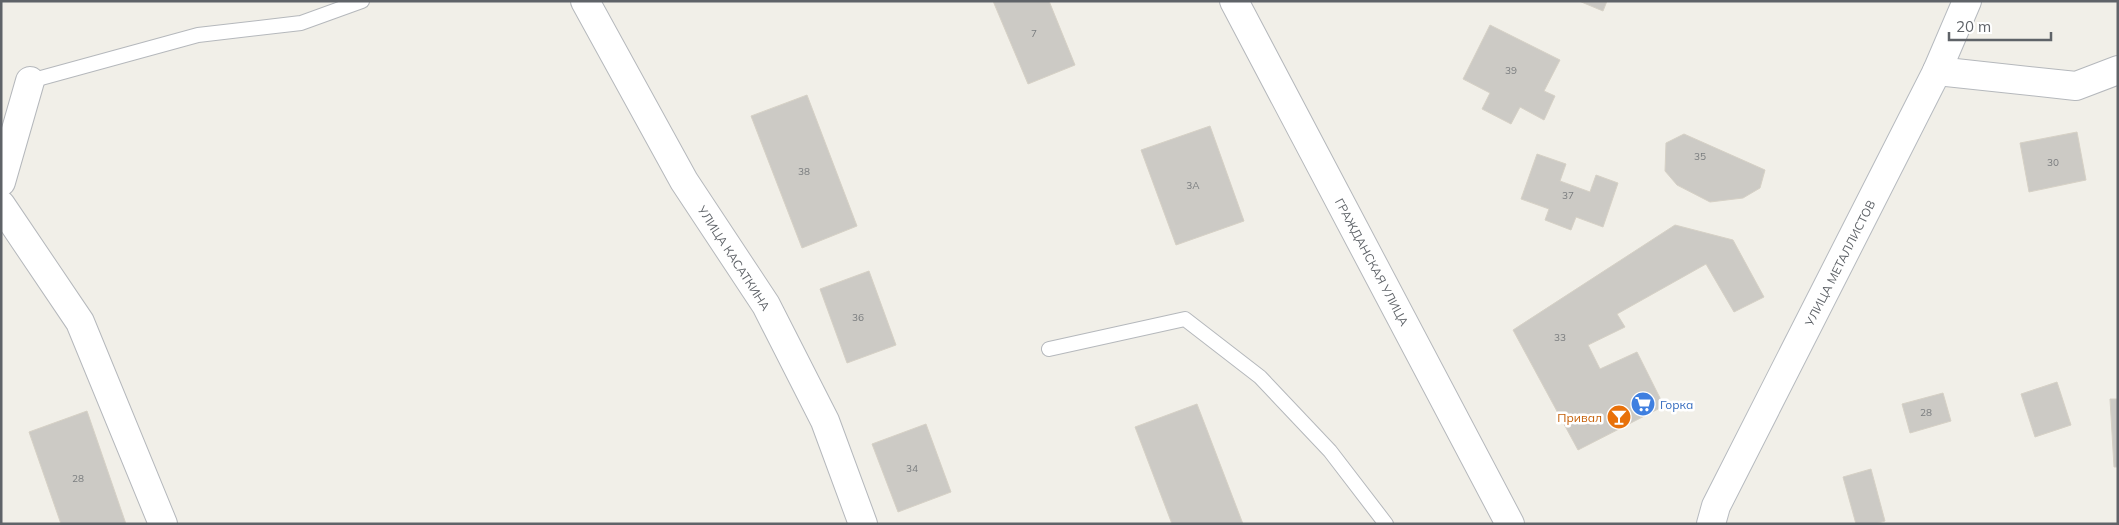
<svg xmlns="http://www.w3.org/2000/svg" width="2119" height="525" font-family="Mulish,sans-serif">
	<rect width="100%" height="100%" fill="#f1efe8"/>
	<!-- building -->
	<g fill="#cccac5" stroke="#d6d1c6">
		<polygon points="993,1 1049,1 1075,65 1028,84"/>
		<polygon points="1579,1 1607,1 1603,11"/>
		<polygon points="1490,25 1560,60 1544,91 1555,96 1544,120 1520,107 1511,124 1482,109 1490,93 1463,79"/>
		<polygon points="807,95 857,226 802,248 751,116"/>
		<polygon points="1210,126 1244,221 1176,245 1141,150"/>
		<polygon points="2077,132 2086,180 2029,192 2020,143"/>
		<polygon points="1684,134 1765,170 1760,188 1743,198 1710,202 1677,185 1665,171 1666,143"/>
		<polygon points="1537,154 1566,164 1560,181 1590,192 1596,175 1618,183 1603,227 1576,217 1571,230 1545,220 1549,209 1521,199"/>
		<polygon points="1675,225 1733,240 1764,297 1734,312 1706,264 1617,314 1625,327 1588,345 1600,369 1637,352 1664,406 1578,450 1513,330"/>
		<polygon points="869,271 896,345 847,363 820,289"/>
		<polygon points="2057,382 2071,425 2035,437 2021,394"/>
		<polygon points="1943,393 1951,421 1910,433 1902,404"/>
		<polygon points="2110,399 2118,399 2118,467 2114,467"/>
		<polygon points="1197,404 1243,524 1172,524 1135,427"/>
		<polygon points="87,411 126,524 61,524 29,432"/>
		<polygon points="926,424 951,492 898,512 872,444"/>
		<polygon points="1871,469 1885,521 1875,524 1856,524 1843,477"/>
	</g>
	<g fill="none" stroke-linecap="round" stroke-linejoin="round">
		<defs>
			<g id="lane">
				<polyline points="30,81 198,35 301,23 362,1"/>
				<polyline points="1049,349 1185,319 1260,377 1330,451 1386,524"/>
			</g>
			<g id="street">
				<polyline points="585,1 684,181 766,305 825,421 863,524"/>
				<polyline points="1234,1 1510,524"/>
				<polyline points="1937,71 2076,86 2118,70"/>
				<polyline points="1,182 30,81"/>
				<polyline points="1,205 80,322 163,524"/>
			</g>
			<polyline id="secondary" points="1711,524 1716,506 1937,71 1967,1"/>
		</defs>
		<!-- lane casing -->
		<use href="#lane" stroke="#b5b8bc" stroke-width="16"/>
		<!-- street casing -->
		<use href="#street" stroke="#b5b8bc" stroke-width="30"/>
		<!-- secondary casing -->
		<use href="#secondary" stroke="#b6babf" stroke-width="30"/>
		<!-- lane -->
		<use href="#lane" stroke="#fff" stroke-width="14"/>
		<!-- street -->
		<use href="#street" stroke="#fff" stroke-width="28"/>
		<!-- secondary -->
		<use href="#secondary" stroke="#fff" stroke-width="28"/>
	</g>
	<!-- icons -->
	<defs>
		<symbol id="supermarket-disc" viewBox="-11 -11 22 22"><circle r="9.5" fill="#3f7fe0" stroke="#fff"/><path d="M-6-5.5h2.5l.6 2H6L4.5 2H-2.5L-4.4-4H-6ZM-1.5 3.2a1.3 1.3 0 1 0 .1 0ZM3 3.2a1.3 1.3 0 1 0 .1 0Z" fill="#fff"/></symbol>
		<symbol id="bar-disc" viewBox="-11 -11 22 22"><circle r="9.5" fill="#e8710a" stroke="#fff"/><path d="M-6-5H6L.8 .8V4.5H3.5V6h-7V4.5H-.8V.8Z" fill="#fff"/></symbol>
	</defs>
	<g fill-rule="evenodd">
		<use href="#supermarket-disc" x="1629" y="390" width="28" height="28"/>
		<use href="#bar-disc" x="1605" y="403" width="28" height="28"/>
	</g>
	<g text-anchor="middle" dominant-baseline="central" stroke-width="5" stroke-linejoin="round" paint-order="stroke">
		<!-- number labels -->
		<g font-size="10" fill="#7a7d7f">
			<text x="1034" y="33">7</text>
			<text x="1511" y="70">39</text>
			<text x="1700" y="156">35</text>
			<text x="2053" y="162">30</text>
			<text x="804" y="171">38</text>
			<text x="1193" y="185">3А</text>
			<text x="1568" y="195">37</text>
			<text x="858" y="317">36</text>
			<text x="1560" y="337">33</text>
			<text x="1926" y="412">28</text>
			<text x="912" y="468">34</text>
			<text x="78" y="478">28</text>
		</g>
		<!-- street labels -->
		<g font-size="12" fill="#5f6368" stroke="#fff">
			<text transform="translate(734 258) rotate(57)">УЛИЦА КАСАТКИНА</text>
			<text transform="translate(1372 262) rotate(62)">ГРАЖДАНСКАЯ УЛИЦА</text>
			<text transform="translate(1840 263) rotate(-63)">УЛИЦА МЕТАЛЛИСТОВ</text>
		</g>
		<!-- shop labels -->
		<g font-size="12" fill="#366cbe" stroke="#fff" text-anchor="start">
			<text x="1660" y="404">Горка</text>
		</g>
		<!-- food labels -->
		<g font-size="12" fill="#c56008" stroke="#fff" text-anchor="end">
			<text x="1602" y="417">Привал</text>
		</g>
	</g>
	<!-- border -->
	<rect width="2119" height="525" fill="none" stroke="#5f6368" stroke-width="5"/>
	<!-- scale -->
	<path d="M1949 32v8h102v-8" fill="none" stroke="#5f6368" stroke-width="2.5"/>
	<text x="1956" y="32" font-size="15" fill="#5f6368" stroke="#ffffff" stroke-width="4" paint-order="stroke">20 m</text>
</svg>
